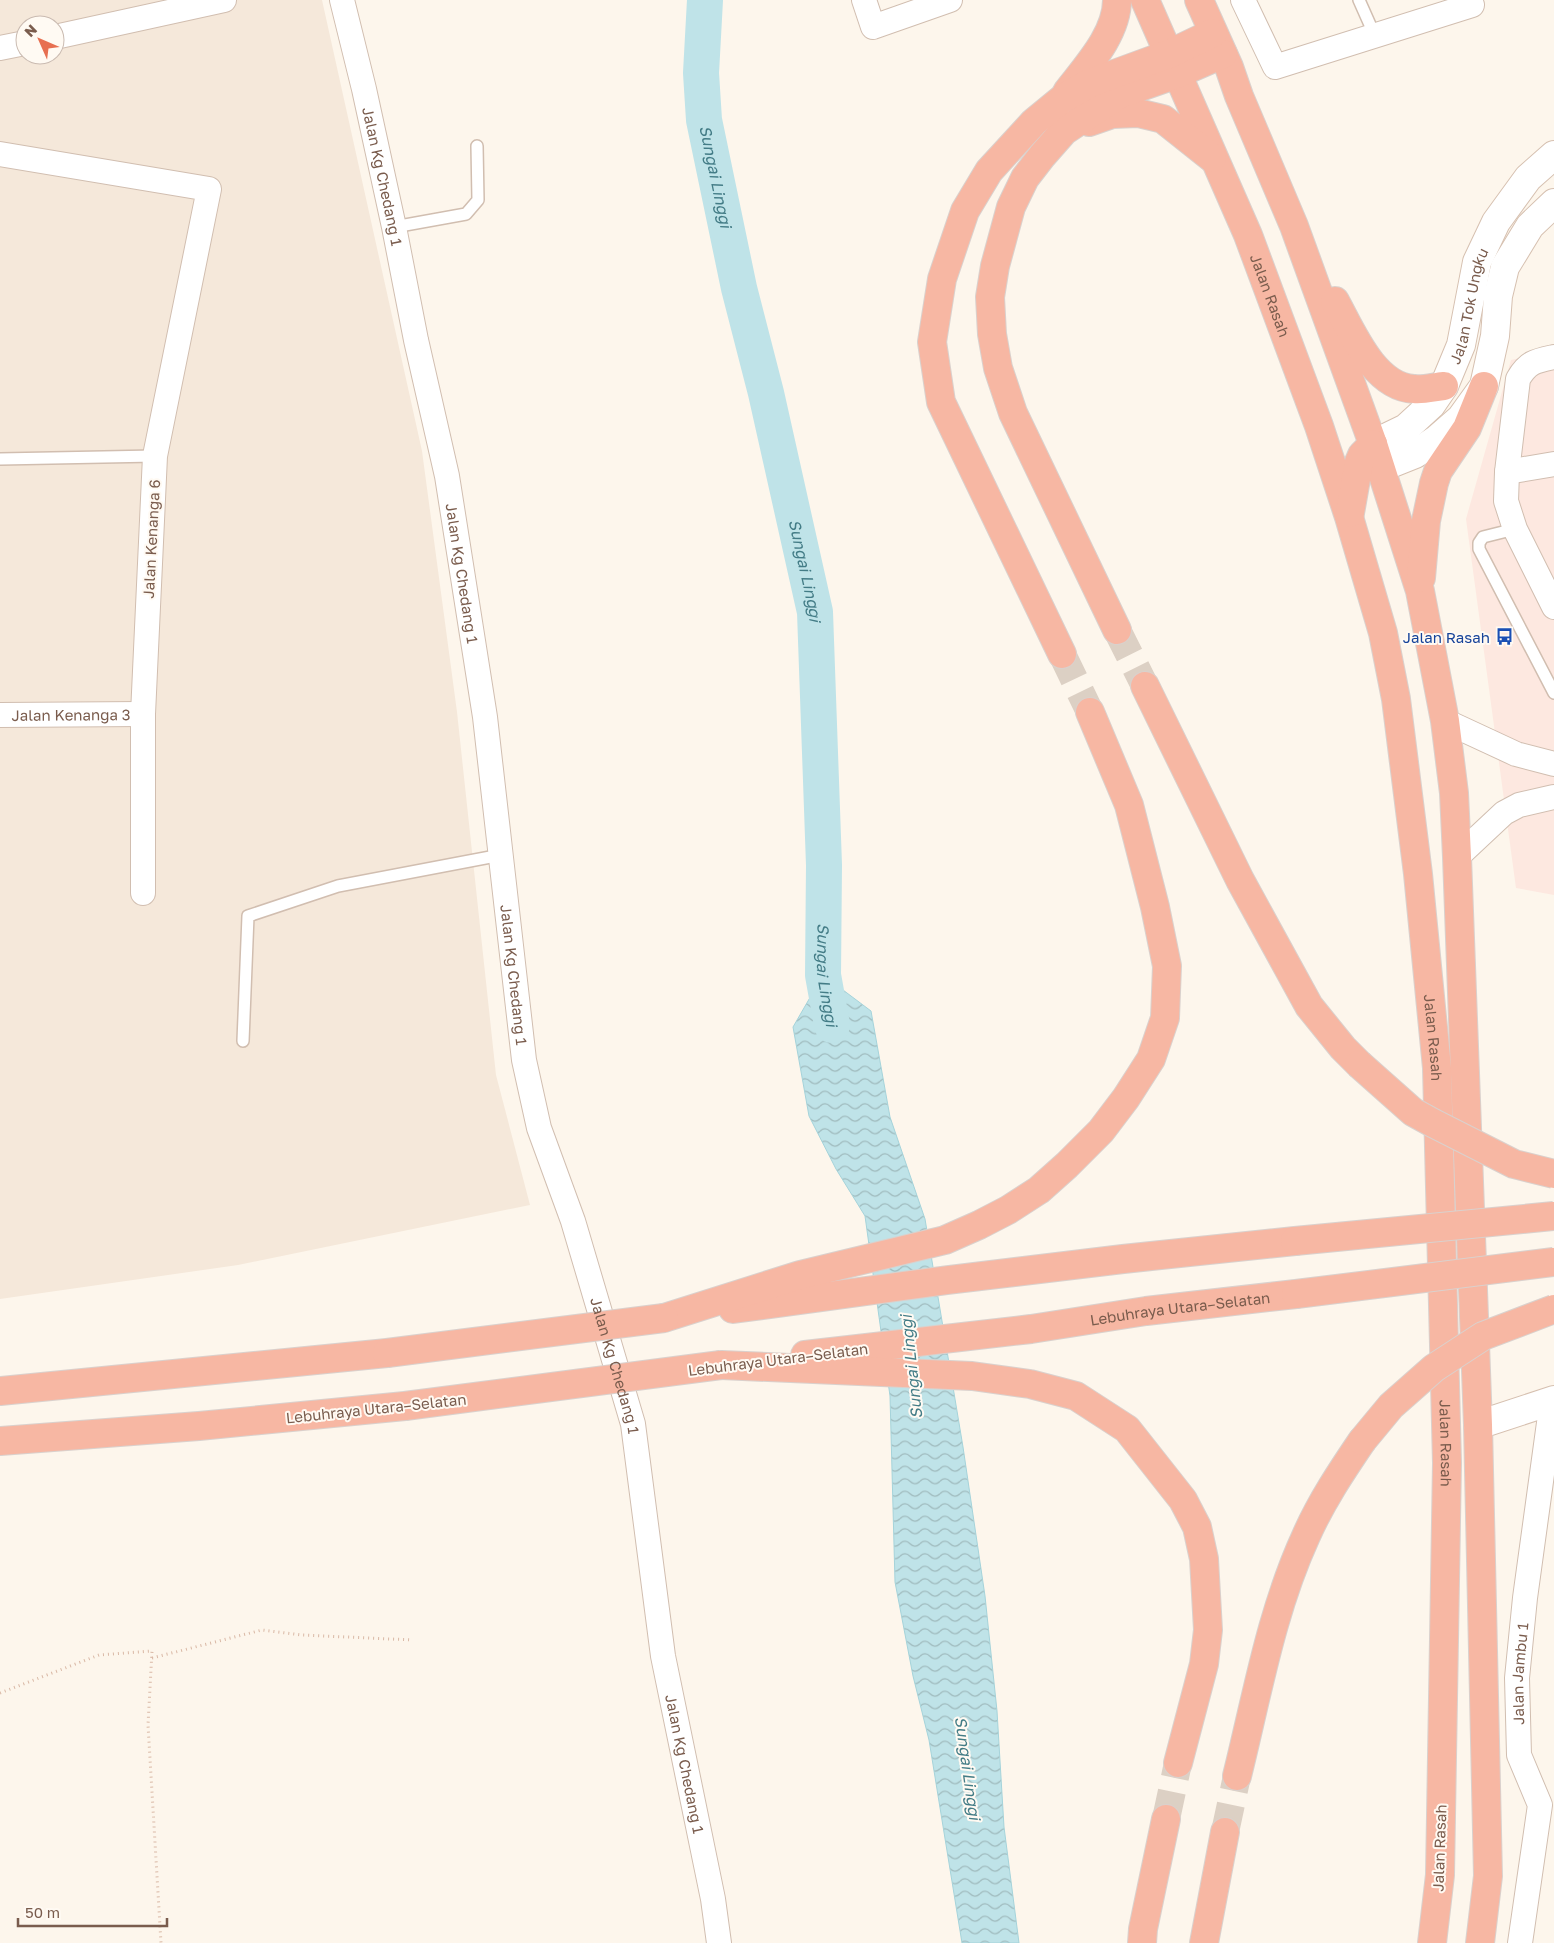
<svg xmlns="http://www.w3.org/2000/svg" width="1554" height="1943" font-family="'Golos Text',sans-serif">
	<defs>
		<pattern id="water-waves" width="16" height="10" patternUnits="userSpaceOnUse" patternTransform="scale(1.25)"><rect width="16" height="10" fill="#bfe3e8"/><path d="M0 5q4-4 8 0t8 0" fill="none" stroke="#a0bbbe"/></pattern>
	</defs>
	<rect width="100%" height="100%" fill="#fdf6ec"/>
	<!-- residential -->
	<path fill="#f5e8da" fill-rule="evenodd" d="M0,0H322L422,451L457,712L496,1075L530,1205L238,1265L0,1299ZM25,25H55V55H25Z"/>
	<!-- commercial -->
	<polygon fill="#fde8e0" points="1554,350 1554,895 1516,888 1466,519 1511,360"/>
	<!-- water -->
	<polygon fill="url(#water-waves)" stroke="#a5d3da" points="823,975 871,1011 890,1117 925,1219 963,1447 985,1596 997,1711 1004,1827 1019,1943 962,1943 929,1740 913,1676 895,1582 890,1396 865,1216 836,1169 809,1116 793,1027"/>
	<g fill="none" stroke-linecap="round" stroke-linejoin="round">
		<!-- river -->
		<path stroke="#bfe3e8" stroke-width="36" id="s1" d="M705,0L701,73L704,120L739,288L766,393L815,612L824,865L823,975L832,1025"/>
		<!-- highway-tunnel -->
		<g stroke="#dcd0c4" stroke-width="28" stroke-dasharray="28 14" stroke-linecap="butt">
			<polyline points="1117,630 1145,686"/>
			<polyline points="1062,654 1090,712"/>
			<polyline points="1166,1819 1178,1763"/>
			<polyline points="1225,1832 1237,1776"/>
		</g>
		<defs>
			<g id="lane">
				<polyline points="1359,0 1375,36"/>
				<polyline points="394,227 466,214 478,200 477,146"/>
				<polyline points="0,459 155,456"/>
				<polyline points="1515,529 1483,537 1479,543 1479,549 1554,693"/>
				<polyline points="243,1041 248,916 338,886 501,855"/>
			</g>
			<g id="street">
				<path id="s2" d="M342,0L364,89L394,227L416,340L447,476L485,717L524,1060L539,1128L573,1221L633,1424L663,1656L713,1899L719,1943"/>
				<polyline points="864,0 873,27 950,0"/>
				<polyline points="1243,0 1275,67 1472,5 1470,0"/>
				<polyline points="55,37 224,0"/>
				<polyline points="0,48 25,43"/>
				<polyline points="0,154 209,189 155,456 143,714 143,893"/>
				<path d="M1554,357C1535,361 1528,362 1518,379L1507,472L1506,501L1515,529L1554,607"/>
				<polyline points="1507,472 1554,464"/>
				<path id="s3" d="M0,715L143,714"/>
				<polyline points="1445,721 1516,754 1554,764"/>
				<polyline points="1457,857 1504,813 1519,805 1554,797"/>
				<path id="s4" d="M1520,1943L1540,1805L1519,1755L1517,1678L1525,1598L1552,1401"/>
			</g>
			<g id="secondary">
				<path id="s5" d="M1373,444L1406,428L1431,405L1444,386L1461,345L1477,262L1496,222L1528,178L1554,155"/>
				<polyline points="1380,468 1415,454 1437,439 1461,418 1484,386 1495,336 1498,296 1505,267 1530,226 1554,203"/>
				<polyline points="1478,1425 1554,1400"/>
			</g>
			<g id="highway">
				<path id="s6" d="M1145,0L1248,235L1319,426L1349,517L1383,633L1396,699L1418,874L1437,1068L1447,1463L1440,1875L1432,1943"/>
				<polyline points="1199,0 1229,67 1239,96 1294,226 1373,444 1420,591 1445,721 1454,793 1457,857 1478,1425 1488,1876 1480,1943"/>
				<path d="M1067,92C1087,66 1117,34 1117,0"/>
				<polyline points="1089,122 1112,114 1138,113 1163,119 1212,158"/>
				<path d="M1335,301C1352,332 1374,387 1414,389C1424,390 1434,387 1444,386"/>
				<polyline points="1350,513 1359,462 1362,455 1373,444"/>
				<polyline points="1421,578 1426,521 1434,483 1438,471 1467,428 1484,386"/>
				<polyline points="1117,630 1013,413 998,368 992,334 990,297 995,266 1011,207 1025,178 1042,156 1064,131 1120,94 1177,74 1223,54"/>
				<polyline points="1062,654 941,402 932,342 942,279 965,211 989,171 1034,122 1062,99 1090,83 1169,54 1213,33"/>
				<polyline points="1145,686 1240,880 1309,1006 1343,1048 1359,1064"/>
				<polyline points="733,1309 948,1280 1123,1259 1295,1241"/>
				<polyline points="664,1318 800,1275 945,1240 979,1225 1008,1210 1039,1190 1067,1165 1101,1131 1126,1098 1151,1059 1165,1018 1167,966 1155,907 1129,805 1090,712"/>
				<path id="s7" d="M805,1355L1031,1329L1146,1311L1296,1294"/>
				<polyline points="721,1365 972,1376 1030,1384 1076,1396 1127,1429 1183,1500 1197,1527 1204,1559 1208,1630 1204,1664 1178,1763"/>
				<polyline points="0,1391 387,1353"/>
				<polyline points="0,1441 199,1426 405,1406"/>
				<path d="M1237,1776C1257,1696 1271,1612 1306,1536C1321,1502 1341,1472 1362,1441"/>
				<polyline points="1142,1943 1143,1929 1166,1819"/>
				<polyline points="1204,1943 1225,1832"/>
			</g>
		</defs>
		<!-- lane casing -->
		<use href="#lane" stroke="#d1beb0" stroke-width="14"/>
		<!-- street casing -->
		<use href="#street" stroke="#d1beb0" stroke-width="26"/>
		<!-- secondary casing -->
		<use href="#secondary" stroke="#d6c0b0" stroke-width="30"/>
		<!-- highway casing -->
		<use href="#highway" stroke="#dad1cd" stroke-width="30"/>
		<!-- path -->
		<g stroke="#d9b8a5" stroke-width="3" stroke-dasharray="1 4" stroke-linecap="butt">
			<polyline points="152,1658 262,1630 302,1635 413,1640"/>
			<polyline points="0,1693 99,1655 152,1651 148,1725 161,1943"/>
		</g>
		<!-- lane -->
		<use href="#lane" stroke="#fff" stroke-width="11"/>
		<!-- street -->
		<use href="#street" stroke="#fff" stroke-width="24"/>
		<!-- secondary -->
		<use href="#secondary" stroke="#fff" stroke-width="28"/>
		<!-- highway -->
		<use href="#highway" stroke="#f7b7a3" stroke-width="28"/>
		<defs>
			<g id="highway-bridge">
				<polyline points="1359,1064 1413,1112 1433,1123 1514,1164 1554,1174"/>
				<polyline points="1295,1241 1554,1216"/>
				<polyline points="1296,1294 1554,1262"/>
				<polyline points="387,1353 664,1318"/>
				<polyline points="405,1406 721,1365"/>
				<polyline points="1362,1441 1391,1406 1434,1368 1483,1336 1554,1309"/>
			</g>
		</defs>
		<!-- highway-bridge casing -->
		<use href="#highway-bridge" stroke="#dad1cd" stroke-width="30" stroke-linecap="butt"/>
		<!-- highway-bridge -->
		<use href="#highway-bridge" stroke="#f7b7a3" stroke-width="28"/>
	</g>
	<!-- icons -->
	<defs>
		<symbol id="bus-bare" viewBox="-9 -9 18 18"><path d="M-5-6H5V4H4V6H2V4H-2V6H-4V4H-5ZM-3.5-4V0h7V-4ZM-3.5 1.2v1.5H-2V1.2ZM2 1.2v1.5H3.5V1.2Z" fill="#1a4fb4" stroke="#fffaf3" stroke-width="2.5" paint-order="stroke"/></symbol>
	</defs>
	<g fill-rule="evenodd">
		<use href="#bus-bare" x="1492" y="624" width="25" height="25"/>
	</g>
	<g text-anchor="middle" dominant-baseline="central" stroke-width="4" stroke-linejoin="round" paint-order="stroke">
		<!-- street labels -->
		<g font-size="15" fill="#7a5c4d" stroke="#fffaf3">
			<text stroke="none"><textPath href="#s2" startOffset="181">Jalan Kg Chedang 1</textPath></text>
			<text stroke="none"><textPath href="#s6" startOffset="321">Jalan Rasah</textPath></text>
			<text stroke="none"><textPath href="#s5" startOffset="178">Jalan Tok Ungku</textPath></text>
			<text transform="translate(151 539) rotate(-87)">Jalan Kenanga 6</text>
			<text stroke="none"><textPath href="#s2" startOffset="586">Jalan Kg Chedang 1</textPath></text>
			<text stroke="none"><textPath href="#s3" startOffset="71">Jalan Kenanga 3</textPath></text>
			<text stroke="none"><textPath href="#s2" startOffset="991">Jalan Kg Chedang 1</textPath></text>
			<text stroke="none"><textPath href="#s6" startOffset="1085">Jalan Rasah</textPath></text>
			<text stroke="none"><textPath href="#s7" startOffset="378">Lebuhraya Utara–Selatan</textPath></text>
			<text transform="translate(778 1359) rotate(-7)">Lebuhraya Utara–Selatan</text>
			<text stroke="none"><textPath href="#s2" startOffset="1396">Jalan Kg Chedang 1</textPath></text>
			<text transform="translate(376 1408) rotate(-6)">Lebuhraya Utara–Selatan</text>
			<text stroke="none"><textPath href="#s6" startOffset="1491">Jalan Rasah</textPath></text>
			<text stroke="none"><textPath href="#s4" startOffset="275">Jalan Jambu 1</textPath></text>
			<text stroke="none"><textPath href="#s2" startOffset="1801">Jalan Kg Chedang 1</textPath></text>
			<text transform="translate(1439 1848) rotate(-88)">Jalan Rasah</text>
		</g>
		<!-- transit labels -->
		<g font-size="15" fill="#164399" stroke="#fffaf3" text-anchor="end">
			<text x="1490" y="637">Jalan Rasah</text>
		</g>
		<!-- water labels -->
		<g font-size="16" font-style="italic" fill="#437c86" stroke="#fffaf3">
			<text stroke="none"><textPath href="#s1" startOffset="178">Sungai Linggi</textPath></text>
			<text stroke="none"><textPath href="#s1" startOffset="582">Sungai Linggi</textPath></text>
			<text stroke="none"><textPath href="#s1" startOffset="988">Sungai Linggi</textPath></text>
			<text transform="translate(911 1367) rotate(-96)">Sungai Linggi</text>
			<text transform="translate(968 1768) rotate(82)">Sungai Linggi</text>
		</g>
	</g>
	<!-- north arrow -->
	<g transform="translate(40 40) rotate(315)"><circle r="24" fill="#fffaf3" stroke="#cabbb1"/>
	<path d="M0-4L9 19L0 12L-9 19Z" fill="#e76f51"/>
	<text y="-8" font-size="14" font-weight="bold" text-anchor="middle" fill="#7a5c4d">N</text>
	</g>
	<!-- scale -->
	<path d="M18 1918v8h149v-8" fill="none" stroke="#7a5c4d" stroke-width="2.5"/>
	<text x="25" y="1918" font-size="15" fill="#7a5c4d" stroke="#fffaf3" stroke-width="4" paint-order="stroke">50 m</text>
</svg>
